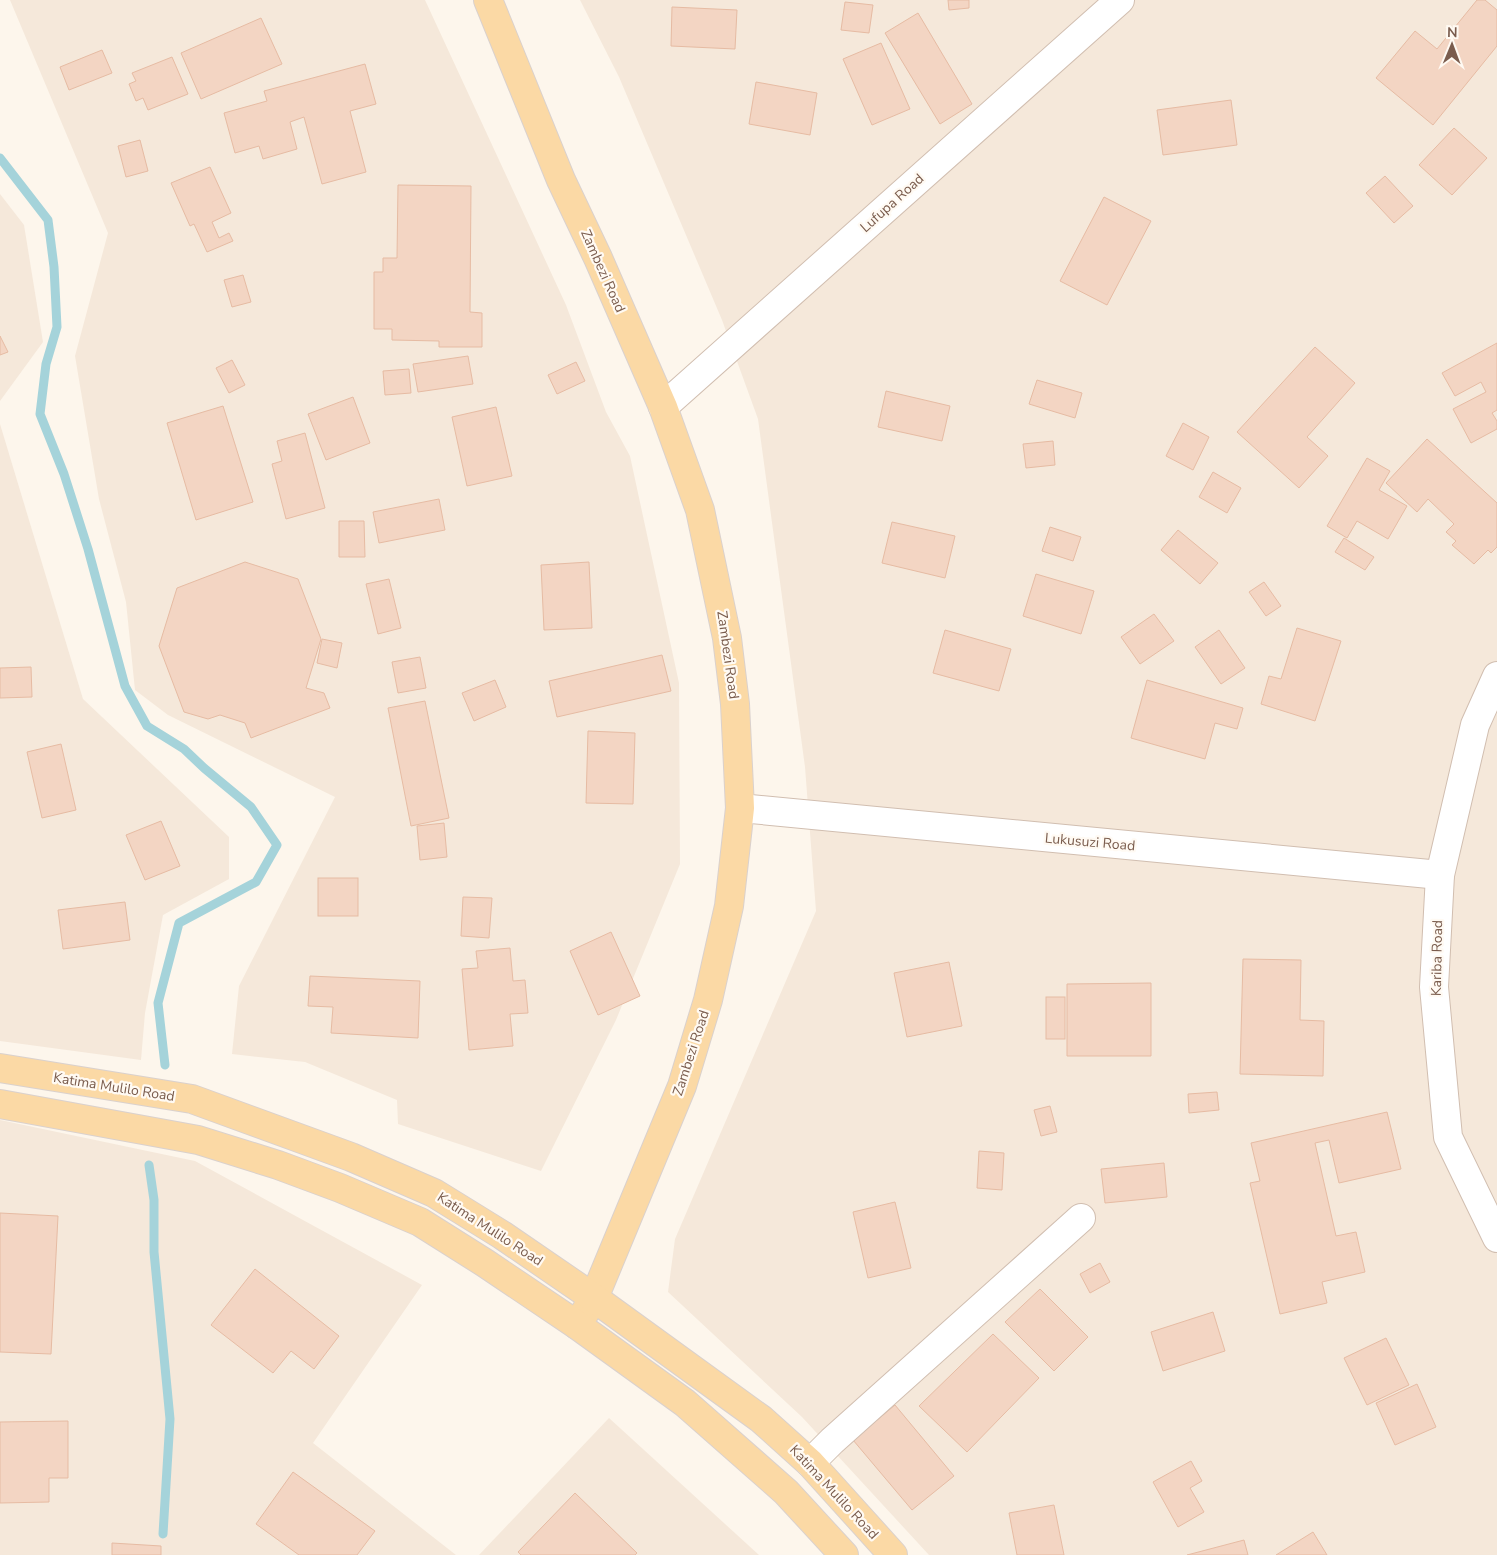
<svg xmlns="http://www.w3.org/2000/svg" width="1497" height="1555" font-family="'Nunito Sans',sans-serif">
	<rect width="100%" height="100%" fill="#fdf6ec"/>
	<!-- residential -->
	<g fill="#f5e8da">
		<polygon points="10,0 425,0 566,305 606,412 630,456 679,683 680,864 616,1020 541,1171 398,1124 397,1100 305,1062 232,1054 239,986 335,797 168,715 135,690 126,602 99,499 75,356 108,233"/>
		<polygon points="580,0 1497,0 1497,1555 929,1555 802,1417 668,1292 675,1239 816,911 805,767 758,419 722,320 619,77"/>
		<polygon points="0,194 24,225 43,342 0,401"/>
		<polygon points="0,424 83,699 229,837 229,879 163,915 145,1013 141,1060 0,1041"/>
		<polygon points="0,1120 195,1161 422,1285 313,1443 456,1555 0,1555"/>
		<polygon points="609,1418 759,1555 479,1555"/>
	</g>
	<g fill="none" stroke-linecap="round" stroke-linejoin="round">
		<!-- stream -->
		<g stroke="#a5d3da" stroke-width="9">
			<polyline points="0,158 48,220 54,267 57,327 46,364 40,414 64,474 88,549 125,686 147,726 184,749 204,768 251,807 277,845 256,882 179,923 158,1003 165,1065"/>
			<polyline points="149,1165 154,1200 154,1252 170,1419 163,1534"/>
		</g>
	</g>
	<!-- building -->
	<g fill="#f3d5c3" stroke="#e6bba3">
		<polygon points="948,0 969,0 969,8 949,10"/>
		<polygon points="1477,0 1485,0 1497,10 1497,46 1433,125 1376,78 1415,31 1437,49"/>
		<polygon points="845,2 873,5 869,33 841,30"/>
		<polygon points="672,7 737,10 735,49 671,46"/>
		<polygon points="918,13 972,104 940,124 885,33"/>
		<polygon points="261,18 282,64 201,99 181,53"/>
		<polygon points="881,43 910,109 872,125 843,59"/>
		<polygon points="102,50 112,73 69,90 60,67"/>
		<polygon points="172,57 188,94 148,110 143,98 136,101 129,84 136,81 132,73"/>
		<polygon points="365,64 376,104 350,111 366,172 322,184 304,117 290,122 297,149 263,159 259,146 235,153 224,113 267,101 264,91"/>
		<polygon points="756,82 817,93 810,135 749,124"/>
		<polygon points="1231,100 1237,145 1163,155 1157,110"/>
		<polygon points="1454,128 1487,158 1452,195 1419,165"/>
		<polygon points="140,140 148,171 126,177 118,146"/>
		<polygon points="210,167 231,213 212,222 219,238 229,233 233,241 207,252 194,224 190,226 171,183"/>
		<polygon points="1385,176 1413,206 1394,223 1366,193"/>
		<polygon points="398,185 471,186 470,312 482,313 482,347 439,347 439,341 392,340 392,329 374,329 374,272 383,272 383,258 397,258"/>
		<polygon points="1104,197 1151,221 1107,305 1060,281"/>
		<polygon points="243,275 251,302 232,307 224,280"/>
		<polygon points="0,336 8,352 0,355"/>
		<polygon points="1497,343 1497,410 1492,413 1497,421 1497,429 1471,443 1453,409 1486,392 1481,382 1455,396 1442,373"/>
		<polygon points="1315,347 1355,383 1307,437 1328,456 1299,488 1237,432"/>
		<polygon points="468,356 473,384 418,392 413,364"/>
		<polygon points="232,360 245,385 229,393 216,368"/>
		<polygon points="576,362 585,381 557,394 548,375"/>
		<polygon points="409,369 411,393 385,395 383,371"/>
		<polygon points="1037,380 1082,393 1075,418 1029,404"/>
		<polygon points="886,391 950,406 942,441 878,427"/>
		<polygon points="353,397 370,443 326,460 308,414"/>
		<polygon points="223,406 253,502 196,520 167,423"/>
		<polygon points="496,407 512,476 467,486 452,417"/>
		<polygon points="1183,423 1209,437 1193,470 1166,456"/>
		<polygon points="305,433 325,508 286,519 272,464 282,461 277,441"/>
		<polygon points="1427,439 1497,503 1497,547 1491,553 1488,550 1474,564 1452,545 1456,541 1446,532 1454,524 1428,499 1417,512 1386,483"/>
		<polygon points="1053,441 1055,465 1026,468 1023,444"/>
		<polygon points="1367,458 1390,471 1379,490 1407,506 1388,539 1357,521 1347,538 1327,526"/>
		<polygon points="1213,472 1241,488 1227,513 1199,497"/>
		<polygon points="439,499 445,530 379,543 373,512"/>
		<polygon points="339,521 364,521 365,557 339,557"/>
		<polygon points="892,522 955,536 945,578 882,563"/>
		<polygon points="1050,527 1081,537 1073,561 1042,551"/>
		<polygon points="1178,530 1218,563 1200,584 1161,550"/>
		<polygon points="1344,538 1374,557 1365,570 1335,552"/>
		<polygon points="245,562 298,579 321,639 306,688 324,693 330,708 251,738 245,723 220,715 208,719 184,712 159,646 177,588"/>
		<polygon points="589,562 592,628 544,630 541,565"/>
		<polygon points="1036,574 1094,591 1081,634 1023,616"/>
		<polygon points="389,579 401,628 378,634 366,584"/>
		<polygon points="1264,582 1281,606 1266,616 1249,592"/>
		<polygon points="1154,614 1174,641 1140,664 1121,637"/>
		<polygon points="1297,628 1341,641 1315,721 1261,704 1269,676 1281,679"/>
		<polygon points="945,630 1011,649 999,691 933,673"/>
		<polygon points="1219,630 1245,668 1221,684 1195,647"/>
		<polygon points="322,639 342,643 337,668 317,663"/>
		<polygon points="662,655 671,691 557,717 549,681"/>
		<polygon points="420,657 426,688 398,693 392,662"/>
		<polygon points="31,667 32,697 0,698 0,668"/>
		<polygon points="495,680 506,707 474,721 462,693"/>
		<polygon points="1147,680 1243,708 1237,729 1215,723 1205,759 1131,738"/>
		<polygon points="425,701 449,818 411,826 388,708"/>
		<polygon points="588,731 635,733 633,804 586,803"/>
		<polygon points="61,744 76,810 42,818 27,752"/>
		<polygon points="161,821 180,866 145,880 126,835"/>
		<polygon points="444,823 447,857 420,860 417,826"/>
		<rect x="318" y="878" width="40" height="38"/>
		<polygon points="463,897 492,898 489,938 461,936"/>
		<polygon points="125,902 130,940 63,949 58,910"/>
		<polygon points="611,932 640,996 598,1015 570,951"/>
		<polygon points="510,948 513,981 525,980 528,1013 510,1014 513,1046 469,1050 462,969 478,968 476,951"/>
		<polygon points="1243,959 1301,960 1300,1020 1324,1021 1323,1076 1240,1074"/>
		<polygon points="949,962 962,1026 907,1037 894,973"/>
		<polygon points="310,976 420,981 418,1038 331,1033 333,1007 308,1006"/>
		<polygon points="1151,983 1151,1056 1067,1056 1067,984"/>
		<rect x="1046" y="997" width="19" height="42"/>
		<polygon points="1217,1092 1219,1110 1189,1113 1188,1094"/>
		<polygon points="1050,1106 1057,1132 1041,1136 1034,1110"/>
		<polygon points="1387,1112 1401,1169 1339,1183 1329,1140 1315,1143 1336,1236 1356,1232 1365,1272 1322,1282 1327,1303 1280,1314 1250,1183 1260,1181 1251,1143"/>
		<polygon points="979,1151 1004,1153 1002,1190 977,1188"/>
		<polygon points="1164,1163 1167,1197 1105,1203 1101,1169"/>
		<polygon points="895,1202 911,1268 868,1278 853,1212"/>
		<polygon points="0,1213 58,1216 51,1354 0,1352"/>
		<polygon points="1100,1263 1110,1282 1090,1293 1080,1274"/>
		<polygon points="255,1269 339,1336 314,1369 291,1351 273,1373 211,1325"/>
		<polygon points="1040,1289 1088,1337 1054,1371 1005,1322"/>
		<polygon points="1213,1312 1225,1351 1163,1371 1151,1332"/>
		<polygon points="993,1334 1039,1378 967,1452 919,1406"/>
		<polygon points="1386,1338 1409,1385 1367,1405 1344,1358"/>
		<polygon points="1417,1384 1436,1427 1395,1445 1376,1403"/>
		<polygon points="895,1405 954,1476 912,1510 853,1440"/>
		<polygon points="68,1421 68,1478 49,1478 49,1502 0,1503 0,1422"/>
		<polygon points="1191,1461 1202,1481 1190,1488 1204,1512 1178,1527 1153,1482"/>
		<polygon points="293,1472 375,1531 357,1555 299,1555 256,1524"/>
		<polygon points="575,1493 637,1553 635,1555 521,1555 518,1552"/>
		<polygon points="1054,1505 1064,1555 1017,1555 1009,1513"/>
		<polygon points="1313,1532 1327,1555 1276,1555"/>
		<polygon points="1244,1540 1248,1555 1187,1555"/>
		<polygon points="112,1543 161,1546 161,1555 112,1555"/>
	</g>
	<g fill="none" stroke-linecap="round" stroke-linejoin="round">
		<defs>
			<g id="minor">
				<polyline points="663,407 1120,0"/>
				<polyline points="1497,676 1475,725 1440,875 1434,987 1448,1137 1497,1238"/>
				<polyline points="740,808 1440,875"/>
				<polyline points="810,1463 832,1441 1081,1218"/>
			</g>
			<g id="major">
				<polyline points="488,0 561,180 598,258 663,407 700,510 727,638 735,704 740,808 729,906 708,1000 682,1086 594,1298 577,1325"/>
				<polyline points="0,1068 192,1099 351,1157 434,1193 502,1235 594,1298 761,1419 810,1463 893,1555"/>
				<polyline points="0,1104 198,1140 278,1165 340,1188 420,1222 485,1263 577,1325 685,1403 786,1492 844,1555"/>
			</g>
		</defs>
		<!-- minor casing -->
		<use href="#minor" stroke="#d1beb0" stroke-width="30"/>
		<!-- major casing -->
		<use href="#major" stroke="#dad1cd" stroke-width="30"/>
		<!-- minor -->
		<use href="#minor" stroke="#fff" stroke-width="28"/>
		<!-- major -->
		<use href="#major" stroke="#fbd9a5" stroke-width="28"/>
	</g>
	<g text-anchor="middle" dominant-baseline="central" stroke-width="4.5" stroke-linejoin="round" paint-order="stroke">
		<!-- street labels -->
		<g font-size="14" fill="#7a5c4d" stroke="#fffaf3">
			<text transform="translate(892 203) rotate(-42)">Lufupa Road</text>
			<text transform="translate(603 271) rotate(66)">Zambezi Road</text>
			<text transform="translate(728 655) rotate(82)">Zambezi Road</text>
			<text transform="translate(1090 842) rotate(5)">Lukusuzi Road</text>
			<text transform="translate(1437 958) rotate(-89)">Kariba Road</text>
			<text transform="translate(691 1053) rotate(-72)">Zambezi Road</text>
			<text transform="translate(114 1087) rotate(9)">Katima Mulilo Road</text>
			<text transform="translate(490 1229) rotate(33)">Katima Mulilo Road</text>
			<text transform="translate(834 1492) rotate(47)">Katima Mulilo Road</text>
		</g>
	</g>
	<!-- north arrow -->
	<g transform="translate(1452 45) rotate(1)" stroke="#fffaf3" stroke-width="4" paint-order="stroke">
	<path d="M0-4L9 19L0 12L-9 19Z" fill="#7a5c4d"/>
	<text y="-8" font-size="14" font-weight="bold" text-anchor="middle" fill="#7a5c4d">N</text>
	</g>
</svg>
